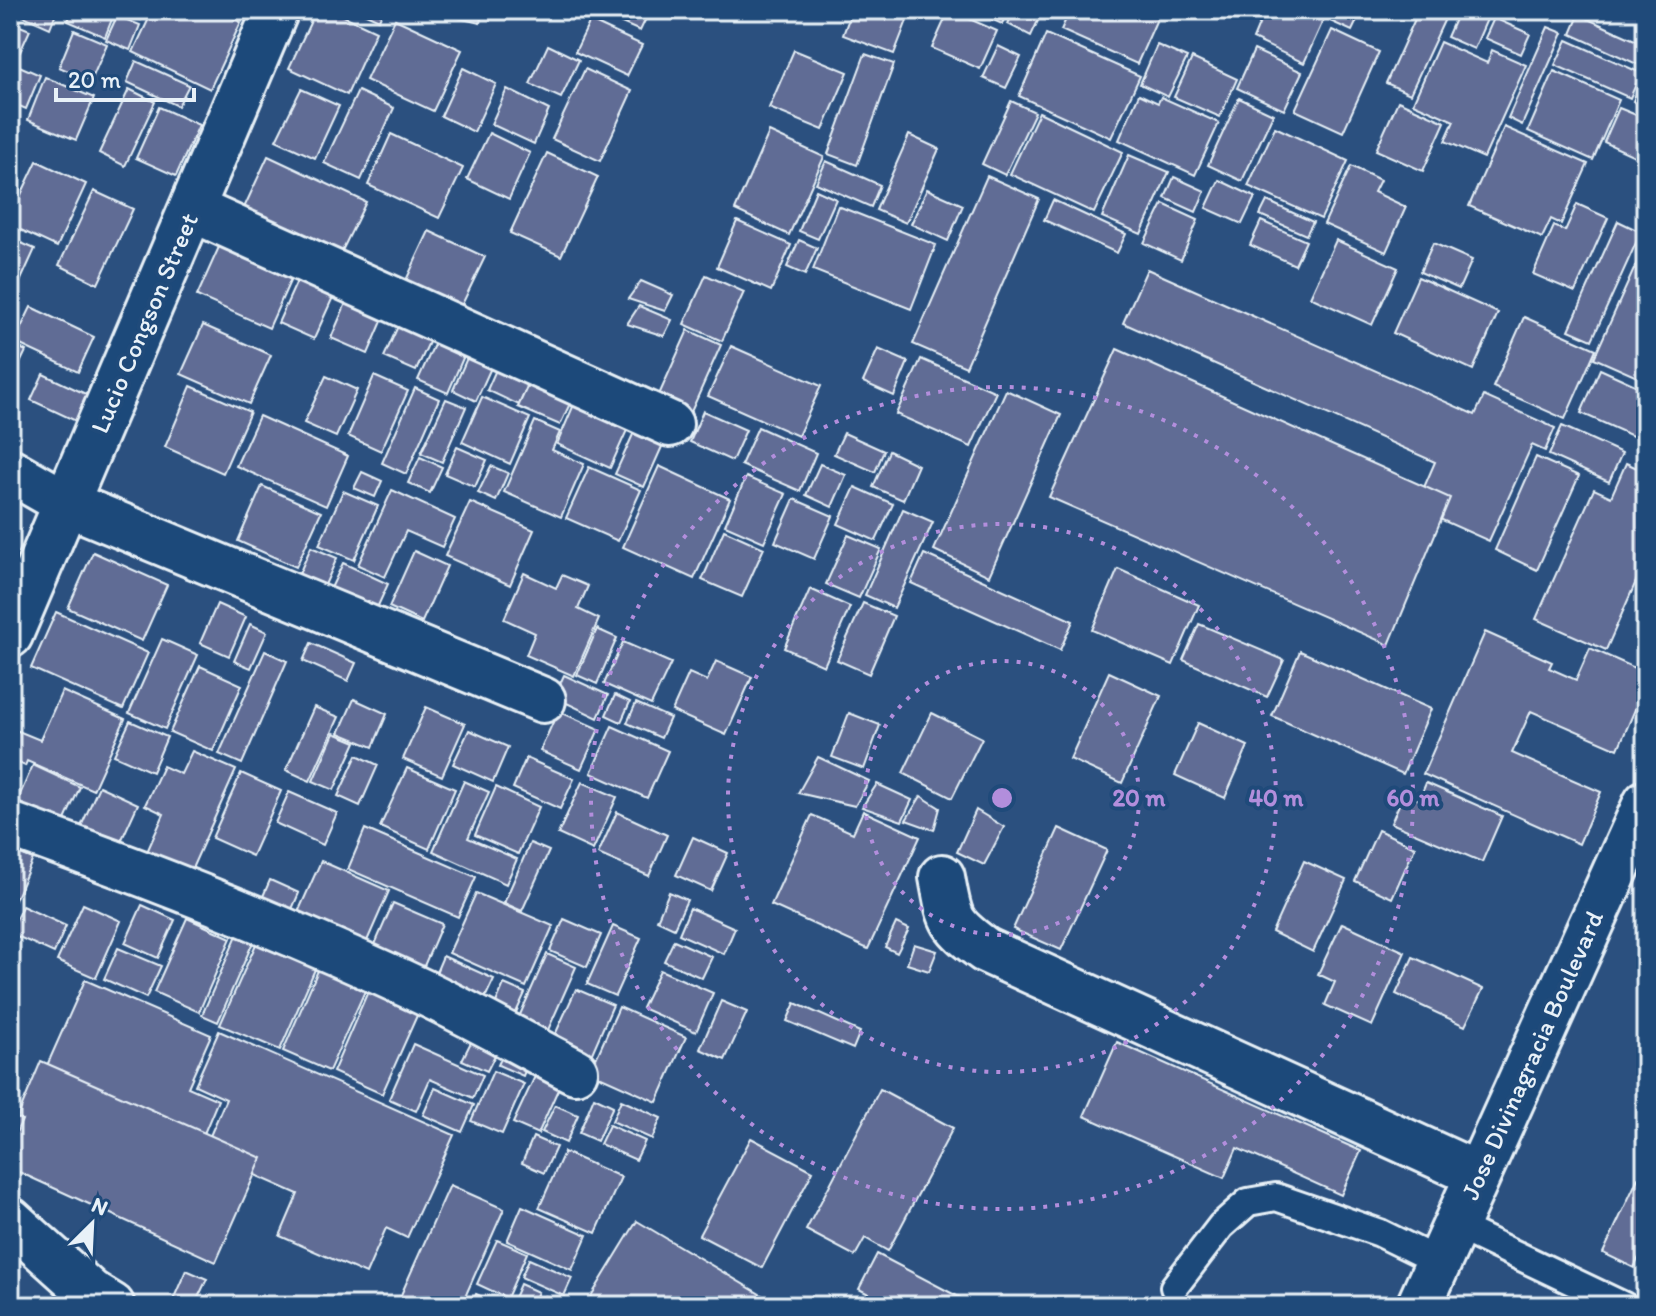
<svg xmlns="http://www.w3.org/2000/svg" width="1656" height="1316" font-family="Itim,sans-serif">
	<rect width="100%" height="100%" fill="#2b507f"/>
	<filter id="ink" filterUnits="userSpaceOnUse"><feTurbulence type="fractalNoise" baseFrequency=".0125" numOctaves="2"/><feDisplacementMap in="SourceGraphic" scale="16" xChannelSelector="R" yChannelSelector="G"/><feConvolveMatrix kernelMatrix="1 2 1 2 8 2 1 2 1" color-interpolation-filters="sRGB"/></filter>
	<g filter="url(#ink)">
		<!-- building -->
		<g fill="#606c95" stroke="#e8f1f8" stroke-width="2">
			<polygon points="10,10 57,10 50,28"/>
			<polygon points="72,10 103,10 114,14 105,37 68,21"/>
			<polygon points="118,10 145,10 141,20"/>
			<polygon points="153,10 215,10 241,22 210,89 133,52"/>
			<polygon points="233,10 252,10 249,17"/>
			<polygon points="316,10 331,10 376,31 347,95 289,68"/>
			<polygon points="357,10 383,10 379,20"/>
			<polygon points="452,10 483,10 480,23 450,16"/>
			<polygon points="592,10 650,10 640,31"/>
			<polygon points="852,10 911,10 894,54 843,35"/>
			<polygon points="949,10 997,31 980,69 932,48"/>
			<polygon points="971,10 1008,10 1002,24"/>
			<polygon points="1014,10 1043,10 1031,36 1008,24"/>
			<polygon points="1070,10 1161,10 1137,64 1061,30"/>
			<polygon points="1265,10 1328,10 1304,63 1253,39"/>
			<polygon points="1335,10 1362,10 1352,31 1330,21"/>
			<polygon points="1419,10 1449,10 1410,94 1386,83"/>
			<polygon points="1459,10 1491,10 1474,49 1447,37"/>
			<polygon points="1579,15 1646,45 1646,54 1641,66 1571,34"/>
			<polygon points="117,16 140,25 130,50 106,40"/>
			<polygon points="1494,18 1530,34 1521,54 1485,38"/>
			<polygon points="395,19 462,50 433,111 366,80"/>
			<polygon points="590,21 642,45 627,76 575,52"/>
			<polygon points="10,22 30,30 20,52 10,48"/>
			<polygon points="1548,27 1563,33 1522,125 1508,118"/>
			<polygon points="74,30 107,44 91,81 59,67"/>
			<polygon points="1332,30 1379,52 1343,132 1295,110"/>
			<polygon points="1046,34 1140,76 1111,138 1019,96"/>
			<polygon points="1567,40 1641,73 1630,98 1555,65"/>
			<polygon points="1440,42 1487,63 1492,50 1526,65 1484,158 1445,141 1454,121 1413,103"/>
			<polygon points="548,45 579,60 561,98 530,84"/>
			<polygon points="1157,45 1187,58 1168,97 1140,84"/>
			<polygon points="998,46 1021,57 1006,88 983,78"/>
			<polygon points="794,50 848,72 823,130 769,108"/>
			<polygon points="1254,50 1302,72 1284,110 1237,88"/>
			<polygon points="865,54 894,64 857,165 828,154"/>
			<polygon points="1192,58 1237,79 1220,117 1174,97"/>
			<polygon points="136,61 189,85 178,106 127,82"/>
			<polygon points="10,62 40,75 26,109 10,102"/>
			<polygon points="463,68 496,84 474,132 441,116"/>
			<polygon points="585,69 632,91 600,161 552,139"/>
			<polygon points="1554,71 1619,100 1593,160 1528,131"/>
			<polygon points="1646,72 1646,107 1633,101"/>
			<polygon points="45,77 94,98 76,140 28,120"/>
			<polygon points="129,89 155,102 125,166 99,153"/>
			<polygon points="301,89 339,106 315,158 276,140"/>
			<polygon points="507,89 549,110 534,144 491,124"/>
			<polygon points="358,91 394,108 361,180 324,163"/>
			<polygon points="1139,94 1158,103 1161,97 1219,123 1195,175 1119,140"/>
			<polygon points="1239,98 1273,114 1242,181 1208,165"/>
			<polygon points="1011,101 1035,112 1005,175 982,164"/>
			<polygon points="1398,101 1445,122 1423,171 1376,150"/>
			<polygon points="159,107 199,125 176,176 136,158"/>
			<polygon points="1619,108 1646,119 1646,147 1641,159 1604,142"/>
			<polygon points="1039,112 1123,152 1094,213 1010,174"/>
			<polygon points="1275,127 1348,161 1321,219 1248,186"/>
			<polygon points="1504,127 1588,164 1561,224 1551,219 1542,238 1469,206"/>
			<polygon points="769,132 824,157 789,235 735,210"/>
			<polygon points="489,133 530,153 509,199 467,179"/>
			<polygon points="391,134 463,168 439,218 368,185"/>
			<polygon points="909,135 939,149 906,223 876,210"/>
			<polygon points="547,153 598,177 561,256 510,233"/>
			<polygon points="1129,155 1169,172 1141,234 1102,217"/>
			<polygon points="268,156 366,202 340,255 243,210"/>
			<polygon points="37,161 86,184 57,247 10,225 10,218"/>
			<polygon points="826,161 880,185 871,207 816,183"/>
			<polygon points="1351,166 1380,180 1374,192 1406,207 1386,252 1324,224"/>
			<polygon points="987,176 1039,199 966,367 913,344"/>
			<polygon points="1174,177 1205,191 1196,212 1165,198"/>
			<polygon points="1219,180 1255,197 1242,224 1206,208"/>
			<polygon points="927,189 963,205 948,241 911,224"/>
			<polygon points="816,190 836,199 818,239 799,231"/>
			<polygon points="94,191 133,209 98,284 59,265"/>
			<polygon points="1053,200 1126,234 1117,253 1044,220"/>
			<polygon points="1267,201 1313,222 1306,235 1260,215"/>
			<polygon points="1163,204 1198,220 1181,260 1144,243"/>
			<polygon points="1577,204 1608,218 1575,292 1533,274 1554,226 1565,231"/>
			<polygon points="838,206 936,245 911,309 813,270"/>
			<polygon points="737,221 791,245 771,291 717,267"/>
			<polygon points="1261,221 1306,241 1295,265 1250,245"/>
			<polygon points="1618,221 1641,232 1592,340 1569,330"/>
			<polygon points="429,231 485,257 456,317 401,291"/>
			<polygon points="10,238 35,249 10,304"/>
			<polygon points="223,238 295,270 269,328 197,296"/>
			<polygon points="799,240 817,248 805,275 787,267"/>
			<polygon points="1336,240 1398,268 1372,325 1310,297"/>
			<polygon points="1433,243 1472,260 1459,289 1420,272"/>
			<polygon points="1644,247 1646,248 1646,381 1594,358"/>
			<polygon points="1147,269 1475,415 1484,396 1555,428 1545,451 1532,445 1489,541 1415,508 1435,462 1123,323"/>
			<polygon points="706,275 744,292 722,341 684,324"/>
			<polygon points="1418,277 1498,313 1473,370 1393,333"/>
			<polygon points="297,281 333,297 314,339 278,323"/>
			<polygon points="641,281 673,295 665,311 628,299"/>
			<polygon points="346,303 383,319 368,354 331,338"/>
			<polygon points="639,306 672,320 664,336 627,324"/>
			<polygon points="31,307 94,337 78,372 14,342"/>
			<polygon points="1524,317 1596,349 1565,419 1493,387"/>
			<polygon points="203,325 271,355 249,404 181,374"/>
			<polygon points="398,326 430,340 416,371 384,357"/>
			<polygon points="688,330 721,345 691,412 658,397"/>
			<polygon points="437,338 466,351 448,393 418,380"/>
			<polygon points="10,343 26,351 15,374 10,372"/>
			<polygon points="731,346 821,386 798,436 708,396"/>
			<polygon points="878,349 908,362 894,396 863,382"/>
			<polygon points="1117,349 1450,498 1389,645 1049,497"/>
			<polygon points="470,351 494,361 476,401 453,390"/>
			<polygon points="921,359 996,392 971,447 896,414"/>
			<polygon points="498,365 530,380 519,405 487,390"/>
			<polygon points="1600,369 1646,390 1646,442 1581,413"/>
			<polygon points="43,374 90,396 78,422 31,400"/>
			<polygon points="326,376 357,390 336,437 304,423"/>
			<polygon points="374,376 408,391 381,451 348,436"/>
			<polygon points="532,376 574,395 560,425 518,407"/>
			<polygon points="191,386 250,412 223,473 165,447"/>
			<polygon points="415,388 439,399 406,474 382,463"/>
			<polygon points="1006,390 1061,415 989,576 934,550"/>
			<polygon points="578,395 632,419 610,468 557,444"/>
			<polygon points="482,397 530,418 510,464 462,442"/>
			<polygon points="446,399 466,407 442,462 421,453"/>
			<polygon points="703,411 746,430 732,461 690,442"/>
			<polygon points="259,416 348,456 326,506 236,466"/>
			<polygon points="640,419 669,431 644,487 615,474"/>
			<polygon points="535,421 560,432 552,450 584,464 561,517 504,492"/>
			<polygon points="1562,426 1622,453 1609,482 1549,455"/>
			<polygon points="758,427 816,453 800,491 741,465"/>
			<polygon points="844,433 884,451 875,472 834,454"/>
			<polygon points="457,447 487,460 475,487 445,474"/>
			<polygon points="889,451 918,465 903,500 873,487"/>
			<polygon points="420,457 442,467 430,493 408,483"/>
			<polygon points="1536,457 1579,476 1537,570 1495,550"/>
			<polygon points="1626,463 1646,472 1646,559 1606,650 1536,619 1594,489 1611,497"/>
			<polygon points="820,464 846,475 832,507 806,495"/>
			<polygon points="491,466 508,473 496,501 478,493"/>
			<polygon points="659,466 730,499 694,579 623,547"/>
			<polygon points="589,467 641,490 618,541 566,518"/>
			<polygon points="362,472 382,481 375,497 354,488"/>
			<polygon points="746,477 786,494 764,542 725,525"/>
			<polygon points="262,486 321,512 296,567 238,541"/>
			<polygon points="855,487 893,504 876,541 838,524"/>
			<polygon points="392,490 455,519 442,547 406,531 385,577 358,565"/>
			<polygon points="343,491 378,506 354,560 319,545"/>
			<polygon points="794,499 833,516 814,559 775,542"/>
			<polygon points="470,502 534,530 510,585 445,556"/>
			<polygon points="903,509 933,522 894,608 865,595"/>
			<polygon points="724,530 764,548 742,597 702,580"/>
			<polygon points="848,535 881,549 859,598 826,584"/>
			<polygon points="311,547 337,558 325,585 299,574"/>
			<polygon points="414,551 447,566 422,622 389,607"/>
			<polygon points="93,552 167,585 142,641 68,608"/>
			<polygon points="924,554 1073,621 1060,650 911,583"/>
			<polygon points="343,563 388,584 377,608 331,588"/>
			<polygon points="1118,569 1199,605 1173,665 1092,630"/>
			<polygon points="524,573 556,588 562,575 588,586 578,609 599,619 574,676 526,655 535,633 504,619"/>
			<polygon points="810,589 850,607 824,666 784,648"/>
			<polygon points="863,603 894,616 869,674 837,660"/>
			<polygon points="217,604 246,617 229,656 200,643"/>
			<polygon points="56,612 148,653 123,709 31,668"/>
			<polygon points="250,624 267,632 251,668 234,661"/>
			<polygon points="1199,624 1284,660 1267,697 1183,660"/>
			<polygon points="597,629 617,638 597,684 577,675"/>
			<polygon points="1485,632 1552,662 1549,668 1576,680 1590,648 1646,673 1646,684 1618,749 1531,711 1512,753 1601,792 1579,844 1423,774"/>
			<polygon points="162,639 198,655 165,729 129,713"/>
			<polygon points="623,642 671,663 651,705 604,684"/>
			<polygon points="311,643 356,663 348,681 303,661"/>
			<polygon points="265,651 287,661 242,764 219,754"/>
			<polygon points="1300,651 1431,709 1403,774 1272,716"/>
			<polygon points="716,661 752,677 726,735 672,711 689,673 707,681"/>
			<polygon points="200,666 242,685 213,751 170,732"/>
			<polygon points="1109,672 1161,696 1122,783 1070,759"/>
			<polygon points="564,675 608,695 598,718 554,697"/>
			<polygon points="62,691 125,719 93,790 27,761 25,766 10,759 11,728 40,740"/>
			<polygon points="615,695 630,702 621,722 606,715"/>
			<polygon points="354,699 387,714 373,747 339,733"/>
			<polygon points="636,703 670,718 661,738 627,723"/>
			<polygon points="314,707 339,717 310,781 286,770"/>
			<polygon points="426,707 465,724 442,776 403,759"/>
			<polygon points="558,711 599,729 581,769 540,751"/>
			<polygon points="849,713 880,725 864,769 832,757"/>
			<polygon points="932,713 982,738 952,798 903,773"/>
			<polygon points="130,721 167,737 152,772 114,755"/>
			<polygon points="1198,723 1248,746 1225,798 1175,775"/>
			<polygon points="612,726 668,751 647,798 591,773"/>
			<polygon points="469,730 508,747 493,782 453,764"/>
			<polygon points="334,733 356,742 334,790 313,781"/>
			<polygon points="192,751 236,770 186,882 142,863 164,814 145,805 163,766 181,774"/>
			<polygon points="357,755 378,765 360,806 338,796"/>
			<polygon points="818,757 869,781 855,806 798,793"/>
			<polygon points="526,758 574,779 560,809 513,788"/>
			<polygon points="33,765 80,787 61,829 14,808"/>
			<polygon points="407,768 455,789 429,849 380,827"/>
			<polygon points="241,773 281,791 252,856 212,838"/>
			<polygon points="464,781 489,792 468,838 517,859 506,884 433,851"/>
			<polygon points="582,782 617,797 593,850 558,834"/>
			<polygon points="1426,783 1502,816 1482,862 1391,823 1404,793 1419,800"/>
			<polygon points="877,784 912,800 902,821 862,807"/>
			<polygon points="99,786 138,804 118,848 79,831"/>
			<polygon points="496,787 539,807 518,854 475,835"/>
			<polygon points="289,792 337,813 323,845 275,823"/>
			<polygon points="921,796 940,808 934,830 906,820"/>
			<polygon points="976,810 1004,827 984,865 957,852"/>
			<polygon points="863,811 920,837 868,949 771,905 812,815 853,833"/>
			<polygon points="617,812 667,835 649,876 598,854"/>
			<polygon points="1059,828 1107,850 1061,950 1013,929"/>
			<polygon points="365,829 476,877 458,917 348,869"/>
			<polygon points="1378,830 1415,847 1392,898 1355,881"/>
			<polygon points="693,837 728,853 711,891 676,875"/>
			<polygon points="530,843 549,851 522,911 504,903"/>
			<polygon points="10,849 33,859 10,911"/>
			<polygon points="321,861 389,891 360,957 291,928"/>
			<polygon points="1304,861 1346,880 1313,952 1272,932"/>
			<polygon points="270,880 299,893 286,923 257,910"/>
			<polygon points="669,892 687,900 674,928 657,920"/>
			<polygon points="476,893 553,926 526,987 449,953"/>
			<polygon points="393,903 442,924 418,980 369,958"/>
			<polygon points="83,904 121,921 96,978 57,961"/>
			<polygon points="142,905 175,920 158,958 125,943"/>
			<polygon points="22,906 66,926 54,953 10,933"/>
			<polygon points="690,908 735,928 724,954 679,934"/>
			<polygon points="187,918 231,938 199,1012 154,992"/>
			<polygon points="564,919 601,935 587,967 550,951"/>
			<polygon points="896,923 909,929 897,953 885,947"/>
			<polygon points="1342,923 1405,952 1372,1026 1325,1005 1335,982 1318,974"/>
			<polygon points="241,926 257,933 218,1022 202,1015"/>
			<polygon points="613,926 641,938 615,996 587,984"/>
			<polygon points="260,935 319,960 280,1050 220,1025"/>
			<polygon points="674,940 712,957 702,978 664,961"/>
			<polygon points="914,944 937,951 929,971 907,964"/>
			<polygon points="118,948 161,966 146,998 104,979"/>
			<polygon points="547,954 576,967 544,1039 515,1026"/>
			<polygon points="443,956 494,979 479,1011 429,989"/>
			<polygon points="1413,957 1483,989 1465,1026 1396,994"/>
			<polygon points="322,961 369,982 329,1071 283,1051"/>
			<polygon points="660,970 713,993 696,1032 642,1008"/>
			<polygon points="85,980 211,1035 188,1087 218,1100 198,1148 41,1079"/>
			<polygon points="504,984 525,993 508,1030 488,1021"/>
			<polygon points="369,989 419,1011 382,1094 333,1072"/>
			<polygon points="576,989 613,1005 586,1067 548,1050"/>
			<polygon points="721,1001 747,1012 725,1060 700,1049"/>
			<polygon points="795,1003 860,1032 853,1049 787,1021"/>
			<polygon points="619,1007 686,1037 657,1102 590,1072"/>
			<polygon points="219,1031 454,1135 407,1238 386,1228 366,1274 280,1236 298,1194 203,1152 226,1099 195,1085"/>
			<polygon points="471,1042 496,1053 487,1071 462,1060"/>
			<polygon points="1117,1042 1361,1151 1341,1195 1237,1148 1224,1178 1084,1116"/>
			<polygon points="413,1044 483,1075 473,1098 430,1079 416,1111 389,1099"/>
			<polygon points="503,1054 527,1065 523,1076 498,1065"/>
			<polygon points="41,1061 262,1158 216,1262 10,1168 10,1135"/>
			<polygon points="493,1071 524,1084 502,1134 471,1121"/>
			<polygon points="536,1074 560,1085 538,1134 513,1123"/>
			<polygon points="435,1088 474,1105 462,1132 423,1115"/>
			<polygon points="880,1089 953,1128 888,1251 865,1238 855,1256 806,1230"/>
			<polygon points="594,1097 613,1106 597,1141 579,1133"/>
			<polygon points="621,1100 661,1118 652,1139 612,1121"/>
			<polygon points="555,1105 578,1115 566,1143 542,1132"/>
			<polygon points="10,1115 22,1120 10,1146"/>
			<polygon points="609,1125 645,1141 636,1160 600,1144"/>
			<polygon points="533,1137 556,1147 544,1173 522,1163"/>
			<polygon points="751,1138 813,1171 762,1268 699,1235"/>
			<polygon points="564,1152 621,1177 596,1233 539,1208"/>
			<polygon points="1638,1178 1646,1182 1646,1242 1634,1268 1603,1253"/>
			<polygon points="450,1185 504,1209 461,1306 396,1306"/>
			<polygon points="522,1206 587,1235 572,1270 507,1241"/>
			<polygon points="637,1221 780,1306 585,1306"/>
			<polygon points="497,1240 527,1253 507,1298 477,1284"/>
			<polygon points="877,1254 976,1306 891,1306 859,1289"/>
			<polygon points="529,1259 572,1278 564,1296 521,1277"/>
			<polygon points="186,1270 207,1279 194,1306 173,1300"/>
			<polygon points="520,1284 538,1292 532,1306 525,1306 513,1300"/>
			<polygon points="476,1294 502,1306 471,1306"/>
			<polygon points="545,1296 562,1304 561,1306 541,1306"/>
		</g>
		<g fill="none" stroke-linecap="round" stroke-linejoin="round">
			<defs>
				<g id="lane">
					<polyline points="1456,1226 1624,1306"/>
					<polyline points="1174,1287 1221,1226 1248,1202 1276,1197 1380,1233 1439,1262"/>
				</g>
				<g id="street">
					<polyline points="192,209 670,424"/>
					<polyline points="10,471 66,503 543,700"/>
					<polyline points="10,635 276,10"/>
					<path d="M10,825C150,875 289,929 423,992C474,1016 524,1045 575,1071"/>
					<path d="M942,877C950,920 948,923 985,950L1477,1174"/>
					<polyline points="10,1220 91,1293 112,1306"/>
					<polyline points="1419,1306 1646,803"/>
				</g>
			</defs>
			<!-- lane casing -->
			<use href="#lane" stroke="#e8f1f8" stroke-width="32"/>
			<!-- street casing -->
			<use href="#street" stroke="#e8f1f8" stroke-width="50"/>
			<!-- lane -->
			<use href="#lane" stroke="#1f4a7a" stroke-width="26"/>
			<!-- street -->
			<use href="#street" stroke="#1f4a7a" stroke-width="44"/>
		</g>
	</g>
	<!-- distance rings -->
	<g fill="none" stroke="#b28edc" stroke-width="4" stroke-dasharray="4 8">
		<circle cx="1002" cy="798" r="137"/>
		<circle cx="1002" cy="798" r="274"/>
		<circle cx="1002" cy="798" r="411"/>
	</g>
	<g text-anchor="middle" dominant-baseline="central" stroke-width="8" stroke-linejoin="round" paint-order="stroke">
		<!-- street labels -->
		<g font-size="26" fill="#e8f1f8" stroke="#1f4a7a">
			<text transform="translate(144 323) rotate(-67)">Lucio Congson Street</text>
			<text transform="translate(1532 1055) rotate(-66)">Jose Divinagracia Boulevard</text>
		</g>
	</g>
	<circle cx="1002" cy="798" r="12" fill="#b28edc" stroke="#1f4a7a" stroke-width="4"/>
	<g font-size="24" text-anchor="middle" font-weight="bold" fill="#b28edc" stroke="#1f4a7a" stroke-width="8" stroke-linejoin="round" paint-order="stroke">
		<text x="1139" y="806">20 m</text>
		<text x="1276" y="806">40 m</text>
		<text x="1413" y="806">60 m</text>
	</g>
	<!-- margin -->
	<rect width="1656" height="1316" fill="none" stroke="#1f4a7a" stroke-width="40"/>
	<rect x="20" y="20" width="1616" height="1276" fill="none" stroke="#e8f1f8" stroke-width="3" filter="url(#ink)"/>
	<!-- north arrow -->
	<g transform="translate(92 1224) rotate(24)" stroke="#1f4a7a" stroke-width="6" paint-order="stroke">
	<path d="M0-6L14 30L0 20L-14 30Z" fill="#e8f1f8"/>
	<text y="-12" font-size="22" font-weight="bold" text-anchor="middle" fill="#e8f1f8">N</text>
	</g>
	<!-- scale -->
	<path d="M56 88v12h138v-12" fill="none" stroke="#e8f1f8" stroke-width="4"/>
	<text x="68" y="88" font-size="24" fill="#e8f1f8" stroke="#1f4a7a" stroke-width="6" paint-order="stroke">20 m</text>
</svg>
